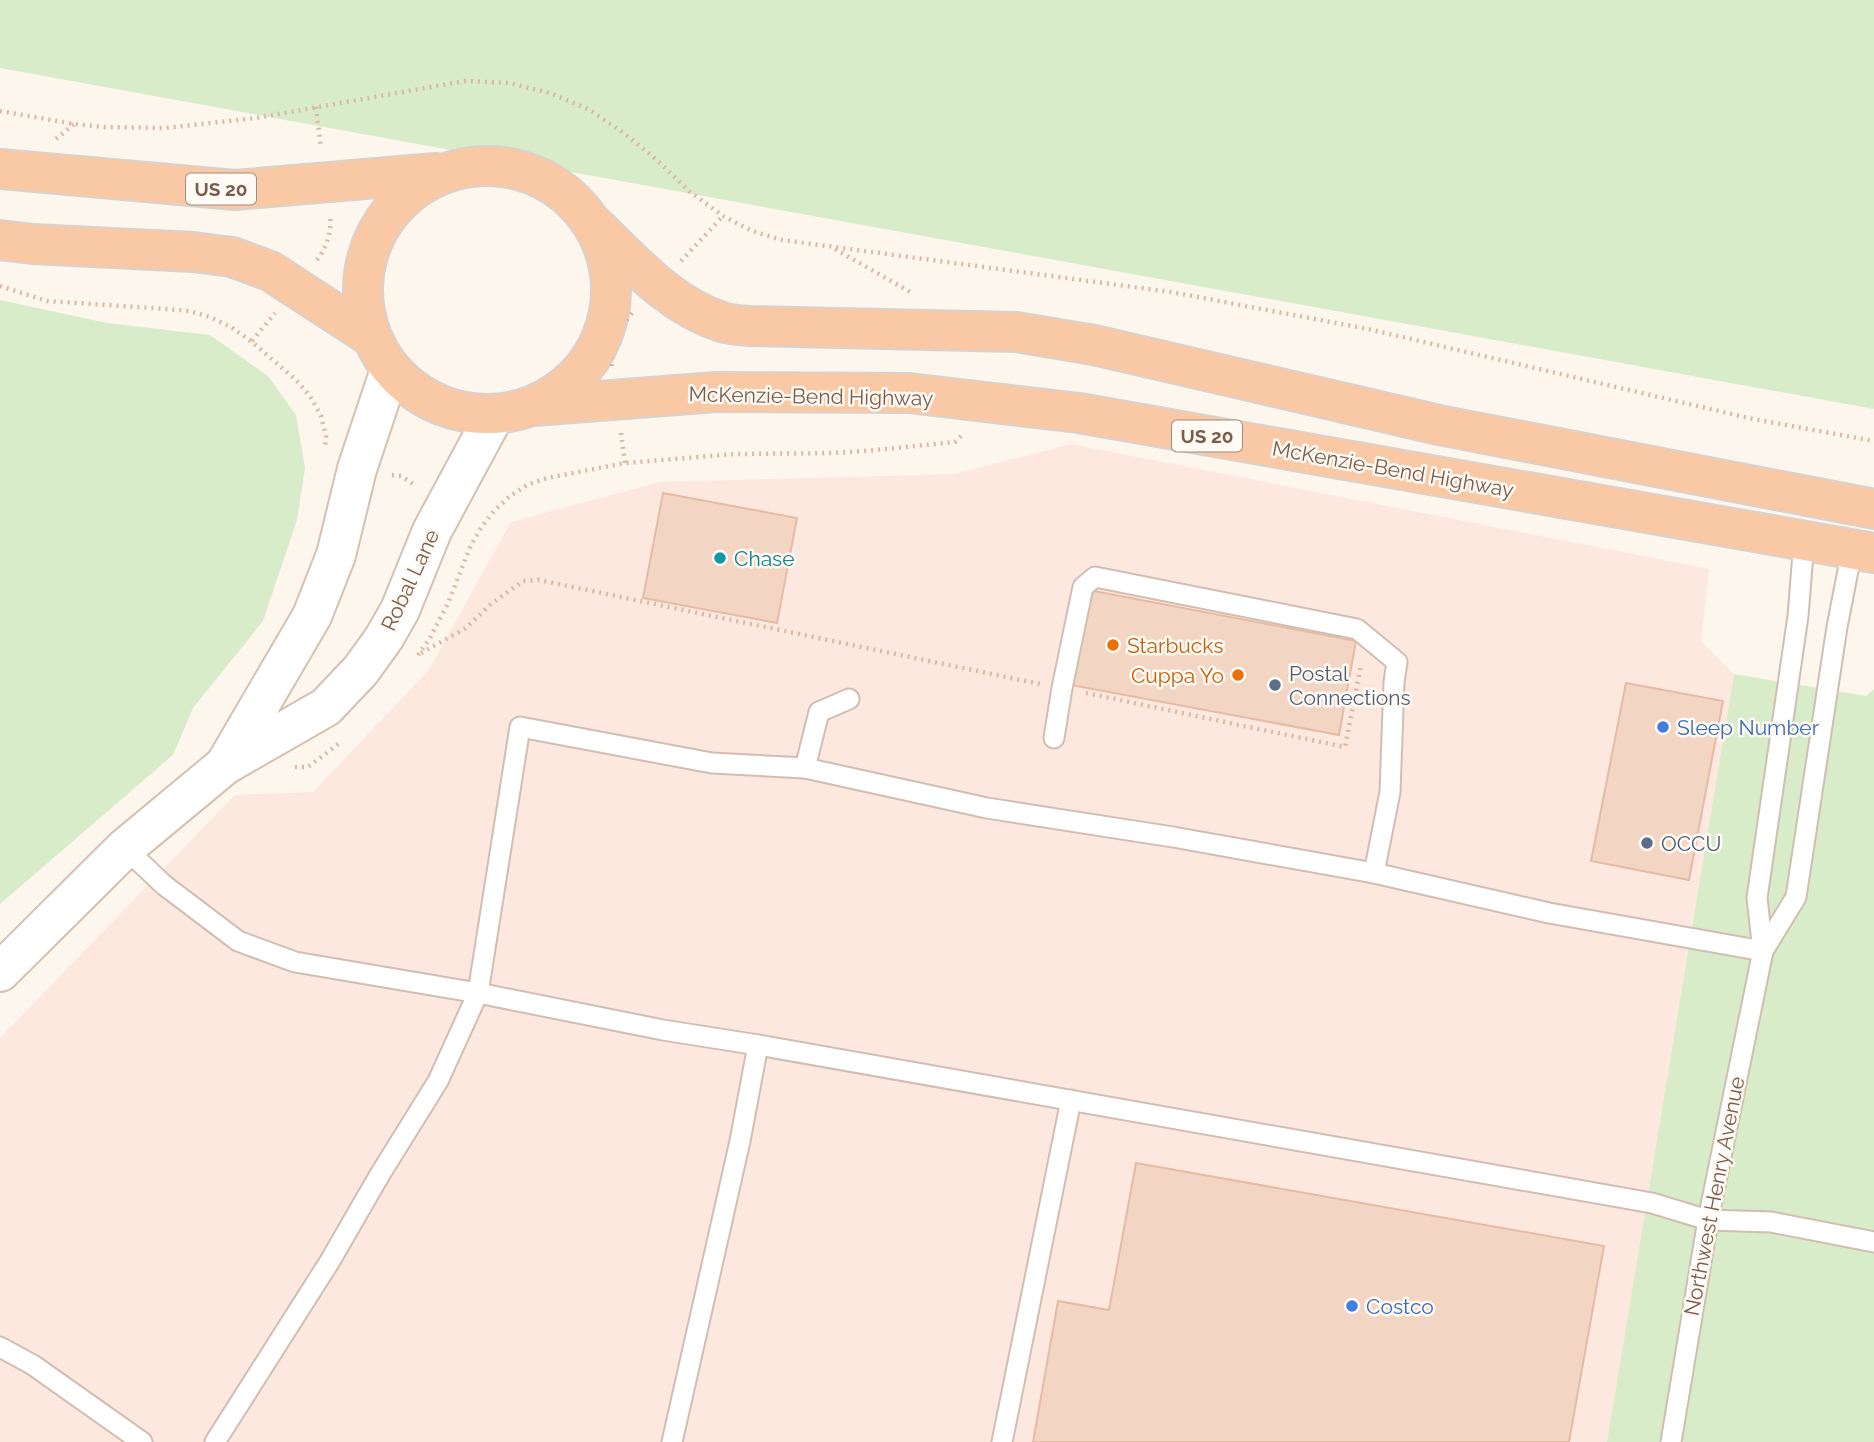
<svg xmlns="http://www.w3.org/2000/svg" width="1874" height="1442" font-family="Raleway,sans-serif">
	<rect width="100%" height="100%" fill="#fdf6ec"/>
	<!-- commercial -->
	<polygon fill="#fde8e0" points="1071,444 1709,569 1701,641 1734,674 1607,1442 0,1442 0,1038 235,795 313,792 428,671 511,522 660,482 955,474"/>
	<!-- green -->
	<g fill="#d8ecc9">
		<polygon points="0,0 1874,0 1874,409 0,68"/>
		<polygon points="0,300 107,323 210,335 268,376 296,415 305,468 297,520 263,621 193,708 173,755 0,904"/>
		<polygon points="1734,674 1866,696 1874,689 1874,1442 1607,1442"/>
	</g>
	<!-- building -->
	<g fill="#f3d5c3" stroke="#e6bba3" stroke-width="2">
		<polygon points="663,493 797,518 777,623 643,598"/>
		<polygon points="1089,590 1356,641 1339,735 1071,685"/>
		<polygon points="1626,683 1723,701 1689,880 1591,861"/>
		<polygon points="1136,1163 1604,1246 1569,1442 1033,1442 1058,1301 1109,1310"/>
	</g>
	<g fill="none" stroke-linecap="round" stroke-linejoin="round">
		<defs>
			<g id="service">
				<polyline points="1054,738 1062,688 1083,587 1095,577 1357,629 1397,662 1394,682 1390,792 1374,873"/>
				<polyline points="805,768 819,712 849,699"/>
				<polyline points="125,848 164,885 238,941 295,962 478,993 663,1030 758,1045"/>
				<polyline points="1763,951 1796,897 1837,627 1852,550"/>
				<polyline points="0,1347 33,1365 142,1442"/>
				<polyline points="215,1442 330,1261 379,1176 438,1081 478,993 520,727 712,763 805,768 987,808 1173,837 1374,873 1549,913 1763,951"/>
				<polyline points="672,1442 740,1141 758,1045 1652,1203 1708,1220 1771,1222 1874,1242"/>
				<polyline points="1002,1442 1071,1100"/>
				<polyline points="1671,1442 1708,1220 1763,951 1757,898 1798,616 1804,541"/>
			</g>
			<g id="secondary">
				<polyline points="226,763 312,616 336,555 357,469 390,370"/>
				<polyline points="0,972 125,848 225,765 326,707 361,670 384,638 400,610 432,531 495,414"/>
			</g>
			<g id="trunk">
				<circle cx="487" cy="290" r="124"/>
				<polyline points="0,169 235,190 436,173"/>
				<path d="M593,224C633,262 669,305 722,322C731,325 740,325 749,326L1016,332L1094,345L1439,425L1874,509"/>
				<polyline points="0,240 33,244 193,252 232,257 270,271 370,336"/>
				<polyline points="533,406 716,392 909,393 1079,413 1874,553"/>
			</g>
		</defs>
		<!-- service casing -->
		<use href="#service" stroke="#d1beb0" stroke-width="23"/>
		<!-- secondary casing -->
		<use href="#secondary" stroke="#d6c0b0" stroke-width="42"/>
		<!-- trunk casing -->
		<use href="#trunk" stroke="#dad1cd" stroke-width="42"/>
		<!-- path -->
		<g stroke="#d9b8a5" stroke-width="4.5" stroke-dasharray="2 5" stroke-linecap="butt">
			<polyline points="316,107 321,148"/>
			<polyline points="0,111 74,124 104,127 165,128 256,118 465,81 509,83 550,93 590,110 625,134 658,161 689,191 723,216 752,231 782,240 1171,292 1368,329 1753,419 1874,441"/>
			<polyline points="56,139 74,124"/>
			<polyline points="835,249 912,293"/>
			<path d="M317,260C327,247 332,231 330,216"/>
			<polyline points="681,261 723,216"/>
			<polyline points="0,286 47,301 167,309 189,311 210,317 231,327 252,342 296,380 310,396 321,416 326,436 325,447"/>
			<polyline points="252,341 275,313"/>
			<path d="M612,366C610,347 621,324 634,311"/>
			<polyline points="621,433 625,463"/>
			<polyline points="392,475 401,476 416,486"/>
			<polyline points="421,653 466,628 491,604 523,581 539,580 1040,684"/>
			<polyline points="418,655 430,638 448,603 471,545 481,528 494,511 510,496 527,485 547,478 625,463 735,454 833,453 866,451 955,442 961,436"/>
			<polyline points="1086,693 1345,747 1361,665"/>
			<polyline points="295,767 308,767 341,742"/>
		</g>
		<!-- service -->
		<use href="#service" stroke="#fff" stroke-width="19"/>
		<!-- secondary -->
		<use href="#secondary" stroke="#fff" stroke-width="38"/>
		<!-- trunk -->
		<use href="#trunk" stroke="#f9c8a4" stroke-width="38"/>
	</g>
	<!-- markers -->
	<circle fill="#0f9aa8" stroke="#fffaf3" stroke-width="2.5" cx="720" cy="558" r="7"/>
	<g fill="#e8710a" stroke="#fffaf3" stroke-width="2.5">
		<circle cx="1113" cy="645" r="7"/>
		<circle cx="1238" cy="675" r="7"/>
	</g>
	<g fill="#5c6f8a" stroke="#fffaf3" stroke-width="2.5">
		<circle cx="1275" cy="685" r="7"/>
		<circle cx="1647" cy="843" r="7"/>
	</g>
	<g fill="#3f7fe0" stroke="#fffaf3" stroke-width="2.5">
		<circle cx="1663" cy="727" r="7"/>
		<circle cx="1352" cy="1306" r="7"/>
	</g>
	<g text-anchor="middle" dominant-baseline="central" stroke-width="5" stroke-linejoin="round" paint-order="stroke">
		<!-- shield labels -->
		<g fill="#fffaf3" stroke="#a28b7f" stroke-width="2">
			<rect x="186" y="173.5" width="70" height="31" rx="5"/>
			<rect x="1172" y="420.5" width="70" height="31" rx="5"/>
		</g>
		<g font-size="19" font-weight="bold" fill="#7a5c4d">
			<text x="221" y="189">US 20</text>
			<text x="1207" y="436">US 20</text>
		</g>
		<!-- street labels -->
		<g font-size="21" fill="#7a5c4d" stroke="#fffaf3">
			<text transform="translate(811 396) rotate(1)">McKenzie-Bend Highway</text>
			<text transform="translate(1393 469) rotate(10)">McKenzie-Bend Highway</text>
			<text transform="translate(410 580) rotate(-65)">Robal Lane</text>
			<text transform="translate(1714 1196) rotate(-79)">Northwest Henry Avenue</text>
		</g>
		<!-- culture labels -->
		<g font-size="21" fill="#0d838f" stroke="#fffaf3" text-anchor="start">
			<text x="734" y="558">Chase</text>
		</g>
		<!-- food labels -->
		<g font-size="21" fill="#c56008" stroke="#fffaf3" text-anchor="start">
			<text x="1127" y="645">Starbucks</text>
			<text x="1224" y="675" text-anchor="end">Cuppa Yo</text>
		</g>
		<!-- service labels -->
		<g font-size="21" fill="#4e5e75" stroke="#fffaf3" text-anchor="start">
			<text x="1289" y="673">Postal<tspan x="1289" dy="24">Connections</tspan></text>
			<text x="1661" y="843">OCCU</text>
		</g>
		<!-- shop labels -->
		<g font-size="21" fill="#366cbe" stroke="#fffaf3" text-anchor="start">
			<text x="1677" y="727">Sleep Number</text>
			<text x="1366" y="1306">Costco</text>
		</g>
	</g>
</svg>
